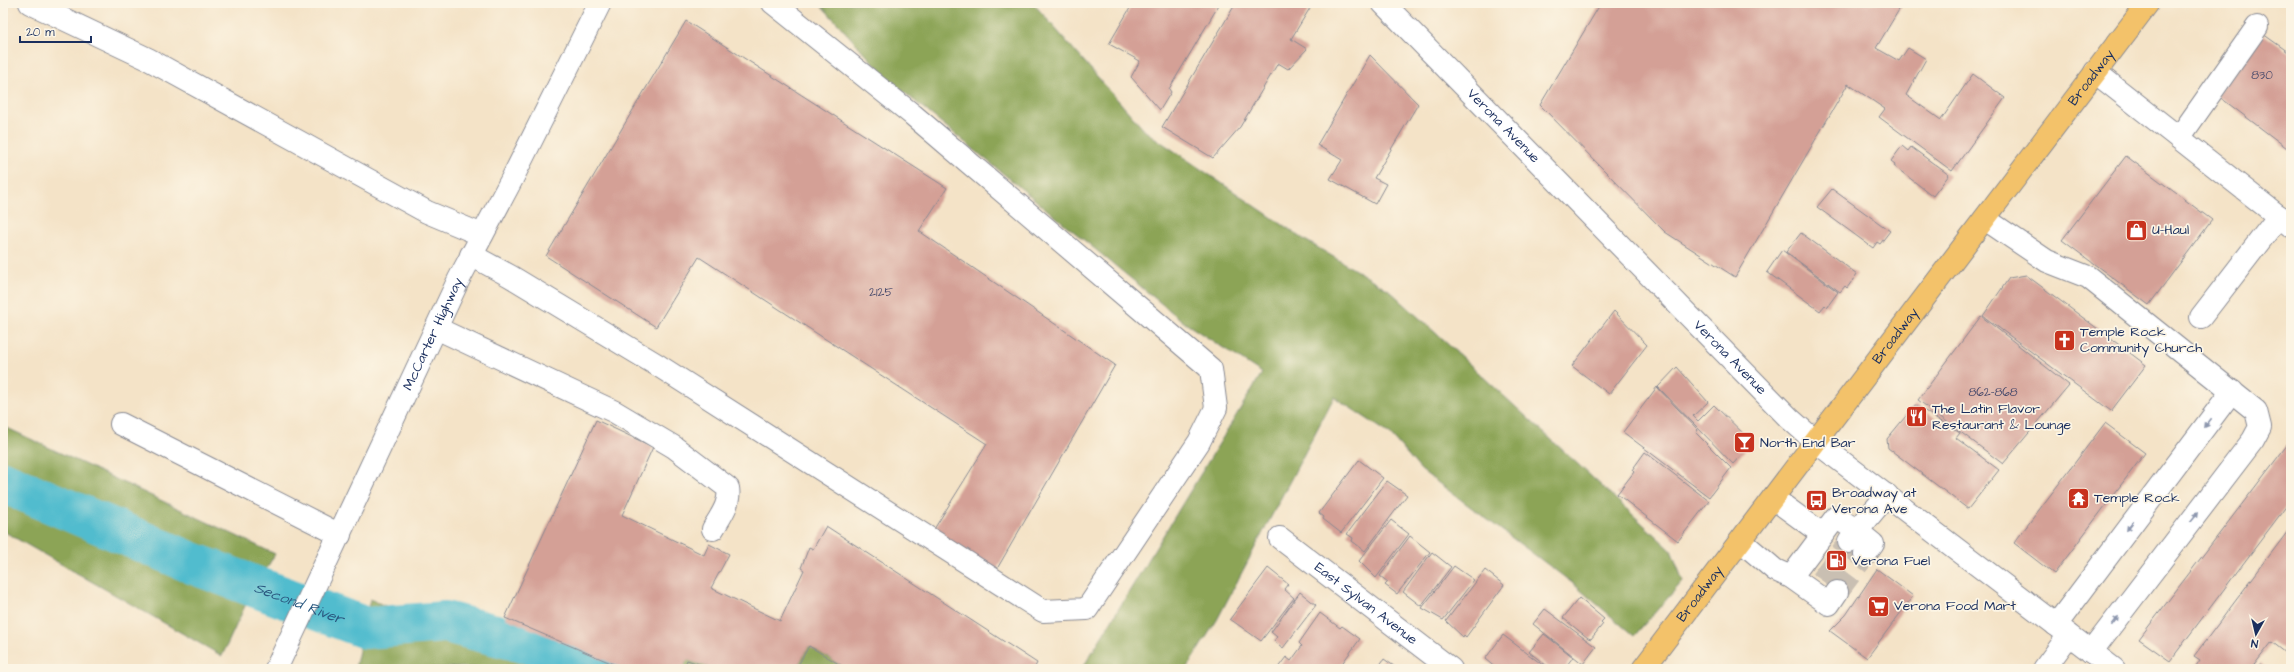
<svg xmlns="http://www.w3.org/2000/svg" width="2294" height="672" font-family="'Architects Daughter',sans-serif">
	<rect width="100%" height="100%" fill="#fcf5e5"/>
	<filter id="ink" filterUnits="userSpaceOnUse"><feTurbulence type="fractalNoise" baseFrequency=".025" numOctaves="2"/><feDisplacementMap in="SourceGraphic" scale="8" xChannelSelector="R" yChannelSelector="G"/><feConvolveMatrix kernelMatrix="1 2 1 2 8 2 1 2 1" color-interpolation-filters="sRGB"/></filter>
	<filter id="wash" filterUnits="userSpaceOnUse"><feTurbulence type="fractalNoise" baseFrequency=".012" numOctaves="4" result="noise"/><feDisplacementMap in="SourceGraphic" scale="16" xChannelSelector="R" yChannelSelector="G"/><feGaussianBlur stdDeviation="0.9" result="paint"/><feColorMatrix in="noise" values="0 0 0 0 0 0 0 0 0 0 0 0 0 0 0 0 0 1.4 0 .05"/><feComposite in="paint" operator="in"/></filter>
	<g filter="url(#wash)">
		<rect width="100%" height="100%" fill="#f4e3c7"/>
		<!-- forest -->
		<g fill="#8ca456" stroke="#546a5a">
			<polygon points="819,3 1033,3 1145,131 1305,240 1389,290 1671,550 1683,581 1634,636 1571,582 1421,470 1390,434 1334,397 1217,620 1186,669 1082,669 1262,373 1185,323 888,79"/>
			<polygon points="3,426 275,554 245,606 222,656 3,531"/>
			<polygon points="370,599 405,615 505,618 625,669 508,669 502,667 355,669"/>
			<polygon points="809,646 847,669 796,669"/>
			<polygon points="687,660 714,669 683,669"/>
		</g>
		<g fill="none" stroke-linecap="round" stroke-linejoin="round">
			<!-- river -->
			<path stroke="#51bcce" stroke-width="42" id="s1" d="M3,482L192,563L366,628L445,622L582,657L608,669"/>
		</g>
		<g id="blocks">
			<!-- building -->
			<g fill="#d4a096">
				<polygon points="1133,3 1220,3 1169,89 1171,92 1160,110 1131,77 1140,61 1109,44"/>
				<polygon points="1236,3 1305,3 1310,8 1291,39 1307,49 1288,69 1278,63 1240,127 1213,158 1162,127"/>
				<polygon points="1601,3 1903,3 1876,48 1899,61 1908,48 1926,59 1906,95 1941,120 1973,74 2005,98 1952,171 1879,117 1885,109 1848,84 1735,277 1665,232 1540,105"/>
				<polygon points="686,21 947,188 919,231 1115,365 994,574 931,534 987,444 699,257 656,327 546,256"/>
				<polygon points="2263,34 2291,54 2291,151 2217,95"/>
				<polygon points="1370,55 1418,104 1374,178 1386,184 1375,204 1330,179 1342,160 1317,145"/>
				<polygon points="1902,146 1908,151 1911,147 1949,175 1933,196 1894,166 1895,164 1891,161"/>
				<polygon points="2126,156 2212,220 2149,305 2062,240"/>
				<polygon points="1832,189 1890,231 1880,244 1877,242 1873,248 1817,207"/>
				<polygon points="1801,233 1857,274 1847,288 1845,286 1840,292 1786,252"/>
				<polygon points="1782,250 1838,292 1827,307 1825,305 1820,311 1767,272"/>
				<polygon points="2026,275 2146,365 2111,411 1983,316 2009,278"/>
				<polygon points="1614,311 1647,345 1609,394 1572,366"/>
				<polygon points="1981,316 2069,385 2003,464 1918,400"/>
				<polygon points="1677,367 1708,402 1693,416 1698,421 1714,405 1750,440 1750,445 1733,464 1658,387"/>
				<polygon points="1657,387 1698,430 1696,433 1731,468 1709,497 1623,432"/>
				<polygon points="1915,405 1960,433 1956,438 1999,470 1968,509 1888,448 1887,439"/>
				<polygon points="596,420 653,447 622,515 704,555 709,544 729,554 711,588 780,621 804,570 801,568 809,547 813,549 826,526 1037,663 1034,669 847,669 809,646 796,669 714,669 687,660 683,669 625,669 505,618"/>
				<polygon points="2105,423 2145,453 2054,574 2014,543"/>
				<polygon points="2291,440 2291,500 2170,661 2139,639"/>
				<polygon points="1645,452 1709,501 1678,541 1617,494 1634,472 1632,470"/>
				<polygon points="1359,460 1383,478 1341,533 1323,519 1324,517 1319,513"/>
				<polygon points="1387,481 1407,495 1365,551 1352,541 1353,538 1347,534"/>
				<polygon points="1391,520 1409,534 1376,578 1359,561"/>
				<polygon points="2291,527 2291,657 2272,642 2251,669 2194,669 2200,660 2194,656"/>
				<polygon points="1410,536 1430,552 1397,594 1385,585 1388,582 1380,576"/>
				<polygon points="1432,552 1451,567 1421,606 1403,592"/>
				<polygon points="1454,566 1474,580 1443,620 1422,608"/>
				<polygon points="1268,568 1288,584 1284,589 1294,598 1261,641 1230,619"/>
				<polygon points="1877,569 1913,596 1867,658 1830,631 1846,615"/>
				<polygon points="1485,570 1504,585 1466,637 1464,635 1463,637 1446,621"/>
				<polygon points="1300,592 1316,605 1283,648 1274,641 1277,637 1271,632"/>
				<polygon points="1579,598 1604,619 1601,622 1603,624 1591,639 1588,638 1563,618"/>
				<polygon points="1545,609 1596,647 1583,664 1533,624"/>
				<polygon points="1320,613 1340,628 1342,626 1360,639 1338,669 1277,669 1286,657 1291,661 1302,646 1299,643"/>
				<polygon points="1544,634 1573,657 1564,669 1551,669 1529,652"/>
				<polygon points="1503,635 1548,669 1497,669 1485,659"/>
				<polygon points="1384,659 1398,669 1377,669"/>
				<polygon points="2260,664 2267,669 2256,669"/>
			</g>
		</g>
	</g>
	<g filter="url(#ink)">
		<use href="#blocks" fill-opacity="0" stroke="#888992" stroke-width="1"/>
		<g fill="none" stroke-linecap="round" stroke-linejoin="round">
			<!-- minor-tunnel -->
			<g stroke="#c9bfb2" stroke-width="22" stroke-dasharray="22 11" stroke-linecap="butt">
				<polyline points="1821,580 1849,542"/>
				<polyline points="1837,592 1865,555"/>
			</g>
			<defs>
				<g id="minor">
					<polyline points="30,3 148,59 427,212 482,235"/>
					<path id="s2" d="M1383,3L1789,418L1816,442L2114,669"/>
					<polyline points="2095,72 2291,226"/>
					<polyline points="2179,138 2257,27"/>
					<polyline points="1985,219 2047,261 2088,277 2256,411 2260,427 2253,440 2091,652"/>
					<polyline points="471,255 510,276 659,366 1043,611 1087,609 1199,442 1216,408 1211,369 913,115 773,3"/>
					<polyline points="2201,317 2279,216"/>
					<path d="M436,328L615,412L674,447L728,488C731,503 720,517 713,529"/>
					<polyline points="121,424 340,535"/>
					<polyline points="1773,498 1822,534"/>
					<path id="s3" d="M1280,538L1451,669"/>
					<polyline points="1741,541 1775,570 1791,577 1829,604 1837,592"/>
					<polyline points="1865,555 1873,544 1857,531 1887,495"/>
					<polyline points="1791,577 1836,517 1857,531 1849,542"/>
					<polyline points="2056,625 2232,391"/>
					<path id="s4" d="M276,669L459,279L512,179L600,3"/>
					<polyline points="2044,669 2069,635"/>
				</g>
				<g id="major">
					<path id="s5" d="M1643,669L2148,3"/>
				</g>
			</defs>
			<!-- minor casing -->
			<use href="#minor" stroke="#888992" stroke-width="24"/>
			<!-- major casing -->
			<use href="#major" stroke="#888992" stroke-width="24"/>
			<!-- minor -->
			<use href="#minor" stroke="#fff" stroke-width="22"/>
			<!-- major -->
			<use href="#major" stroke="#f3c26a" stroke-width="22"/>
		</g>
		<!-- one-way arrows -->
		<defs><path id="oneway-solid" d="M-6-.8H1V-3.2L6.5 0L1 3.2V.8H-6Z"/></defs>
		<g fill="#8d97ae">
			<use href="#oneway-solid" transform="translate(2208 423) rotate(127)"/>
			<use href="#oneway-solid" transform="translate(2194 517) rotate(-52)"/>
			<use href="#oneway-solid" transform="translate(2130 526) rotate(127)"/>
			<use href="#oneway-solid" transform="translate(2115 621) rotate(-53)"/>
		</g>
	</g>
	<!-- icons -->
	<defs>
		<symbol id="shop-square" viewBox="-11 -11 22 22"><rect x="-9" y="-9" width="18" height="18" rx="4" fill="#c8321e" stroke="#fcf5e5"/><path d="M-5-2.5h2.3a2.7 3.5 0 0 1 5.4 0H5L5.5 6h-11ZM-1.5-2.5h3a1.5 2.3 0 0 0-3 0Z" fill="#fff"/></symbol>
		<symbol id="church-square" viewBox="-11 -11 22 22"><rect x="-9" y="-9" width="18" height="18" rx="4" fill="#c8321e" stroke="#fcf5e5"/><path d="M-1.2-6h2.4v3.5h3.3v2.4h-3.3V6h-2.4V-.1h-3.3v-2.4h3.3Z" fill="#fff"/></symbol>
		<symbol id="restaurant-square" viewBox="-11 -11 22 22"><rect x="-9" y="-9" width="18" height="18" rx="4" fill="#c8321e" stroke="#fcf5e5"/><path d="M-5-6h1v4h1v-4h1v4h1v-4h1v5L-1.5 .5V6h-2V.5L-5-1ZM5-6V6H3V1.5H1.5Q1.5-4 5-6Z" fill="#fff"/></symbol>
		<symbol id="bar-square" viewBox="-11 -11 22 22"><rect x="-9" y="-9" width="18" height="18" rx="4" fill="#c8321e" stroke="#fcf5e5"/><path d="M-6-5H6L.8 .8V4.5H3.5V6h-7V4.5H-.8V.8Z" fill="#fff"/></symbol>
		<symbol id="temple-square" viewBox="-11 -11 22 22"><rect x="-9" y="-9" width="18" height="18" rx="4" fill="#c8321e" stroke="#fcf5e5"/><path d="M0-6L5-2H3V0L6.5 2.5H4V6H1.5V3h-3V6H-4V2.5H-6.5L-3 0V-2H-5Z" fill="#fff"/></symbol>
		<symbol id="bus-square" viewBox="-11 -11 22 22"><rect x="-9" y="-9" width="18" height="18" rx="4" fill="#c8321e" stroke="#fcf5e5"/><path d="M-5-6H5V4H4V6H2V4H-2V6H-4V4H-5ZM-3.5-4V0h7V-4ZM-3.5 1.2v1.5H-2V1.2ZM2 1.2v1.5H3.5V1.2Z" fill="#fff"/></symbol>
		<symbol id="fuel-square" viewBox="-11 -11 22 22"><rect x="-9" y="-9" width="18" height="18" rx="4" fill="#c8321e" stroke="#fcf5e5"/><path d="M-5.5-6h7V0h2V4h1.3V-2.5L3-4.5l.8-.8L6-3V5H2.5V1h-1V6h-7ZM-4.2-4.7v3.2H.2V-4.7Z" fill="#fff"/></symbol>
		<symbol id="supermarket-square" viewBox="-11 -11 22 22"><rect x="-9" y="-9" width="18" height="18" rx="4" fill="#c8321e" stroke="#fcf5e5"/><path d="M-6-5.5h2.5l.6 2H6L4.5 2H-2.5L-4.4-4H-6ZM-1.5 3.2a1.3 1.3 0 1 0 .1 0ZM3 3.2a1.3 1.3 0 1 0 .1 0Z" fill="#fff"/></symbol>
	</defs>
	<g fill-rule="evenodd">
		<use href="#shop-square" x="2124" y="218" width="25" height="25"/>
		<use href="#church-square" x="2052" y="328" width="25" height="25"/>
		<use href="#restaurant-square" x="1904" y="404" width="25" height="25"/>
		<use href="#bar-square" x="1732" y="430" width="25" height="25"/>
		<use href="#temple-square" x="2066" y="486" width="25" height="25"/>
		<use href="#bus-square" x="1804" y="488" width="25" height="25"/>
		<use href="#fuel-square" x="1824" y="548" width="25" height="25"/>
		<use href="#supermarket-square" x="1866" y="594" width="25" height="25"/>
	</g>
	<g text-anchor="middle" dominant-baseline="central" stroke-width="3.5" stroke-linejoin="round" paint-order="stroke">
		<!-- number labels -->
		<g font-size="12" fill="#494b6c">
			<text x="2262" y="75">830</text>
			<text x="881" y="292">2125</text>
			<text x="1993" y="392">862-868</text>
		</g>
		<!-- street labels -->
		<g font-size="14" fill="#1b2f5e" stroke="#fcf5e5">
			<text stroke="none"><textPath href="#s5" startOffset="742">Broadway</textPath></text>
			<text stroke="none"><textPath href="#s2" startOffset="172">Verona Avenue</textPath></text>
			<text stroke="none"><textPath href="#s4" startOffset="370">McCarter Highway</textPath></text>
			<text stroke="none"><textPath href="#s5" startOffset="418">Broadway</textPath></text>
			<text stroke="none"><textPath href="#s2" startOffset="496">Verona Avenue</textPath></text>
			<text stroke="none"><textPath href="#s5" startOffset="94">Broadway</textPath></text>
			<text stroke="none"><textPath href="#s3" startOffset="108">East Sylvan Avenue</textPath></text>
		</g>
		<!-- poi labels -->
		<g font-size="14" fill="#1b2f5e" stroke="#fcf5e5" text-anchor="start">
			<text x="2152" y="230">U-Haul</text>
			<text x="2080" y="332">Temple Rock<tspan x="2080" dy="16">Community Church</tspan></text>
			<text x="1932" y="409">The Latin Flavor<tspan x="1932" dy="16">Restaurant &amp; Lounge</tspan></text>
			<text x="1760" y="443">North End Bar</text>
			<text x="1832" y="493">Broadway at<tspan x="1832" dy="16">Verona Ave</tspan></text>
			<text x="2094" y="498">Temple Rock</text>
			<text x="1852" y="561">Verona Fuel</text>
			<text x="1894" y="606">Verona Food Mart</text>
		</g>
		<!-- water labels -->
		<g font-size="15" font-style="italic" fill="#2b5980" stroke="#fcf5e5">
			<text stroke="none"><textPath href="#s1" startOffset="320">Second River</textPath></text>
		</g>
	</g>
	<!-- margin -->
	<rect width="2294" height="672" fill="none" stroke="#fcf5e5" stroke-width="16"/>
	<!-- north arrow -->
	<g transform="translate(2256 634) rotate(188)" stroke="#fcf5e5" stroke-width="3" paint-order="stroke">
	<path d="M0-3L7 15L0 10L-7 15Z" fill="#1b2f5e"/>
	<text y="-6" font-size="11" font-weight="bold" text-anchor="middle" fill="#1b2f5e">N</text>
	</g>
	<!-- scale -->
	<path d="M20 36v6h71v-6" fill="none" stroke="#1b2f5e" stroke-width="2"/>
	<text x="26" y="36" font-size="12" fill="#1b2f5e" stroke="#fcf5e5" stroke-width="3" paint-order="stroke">20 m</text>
</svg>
